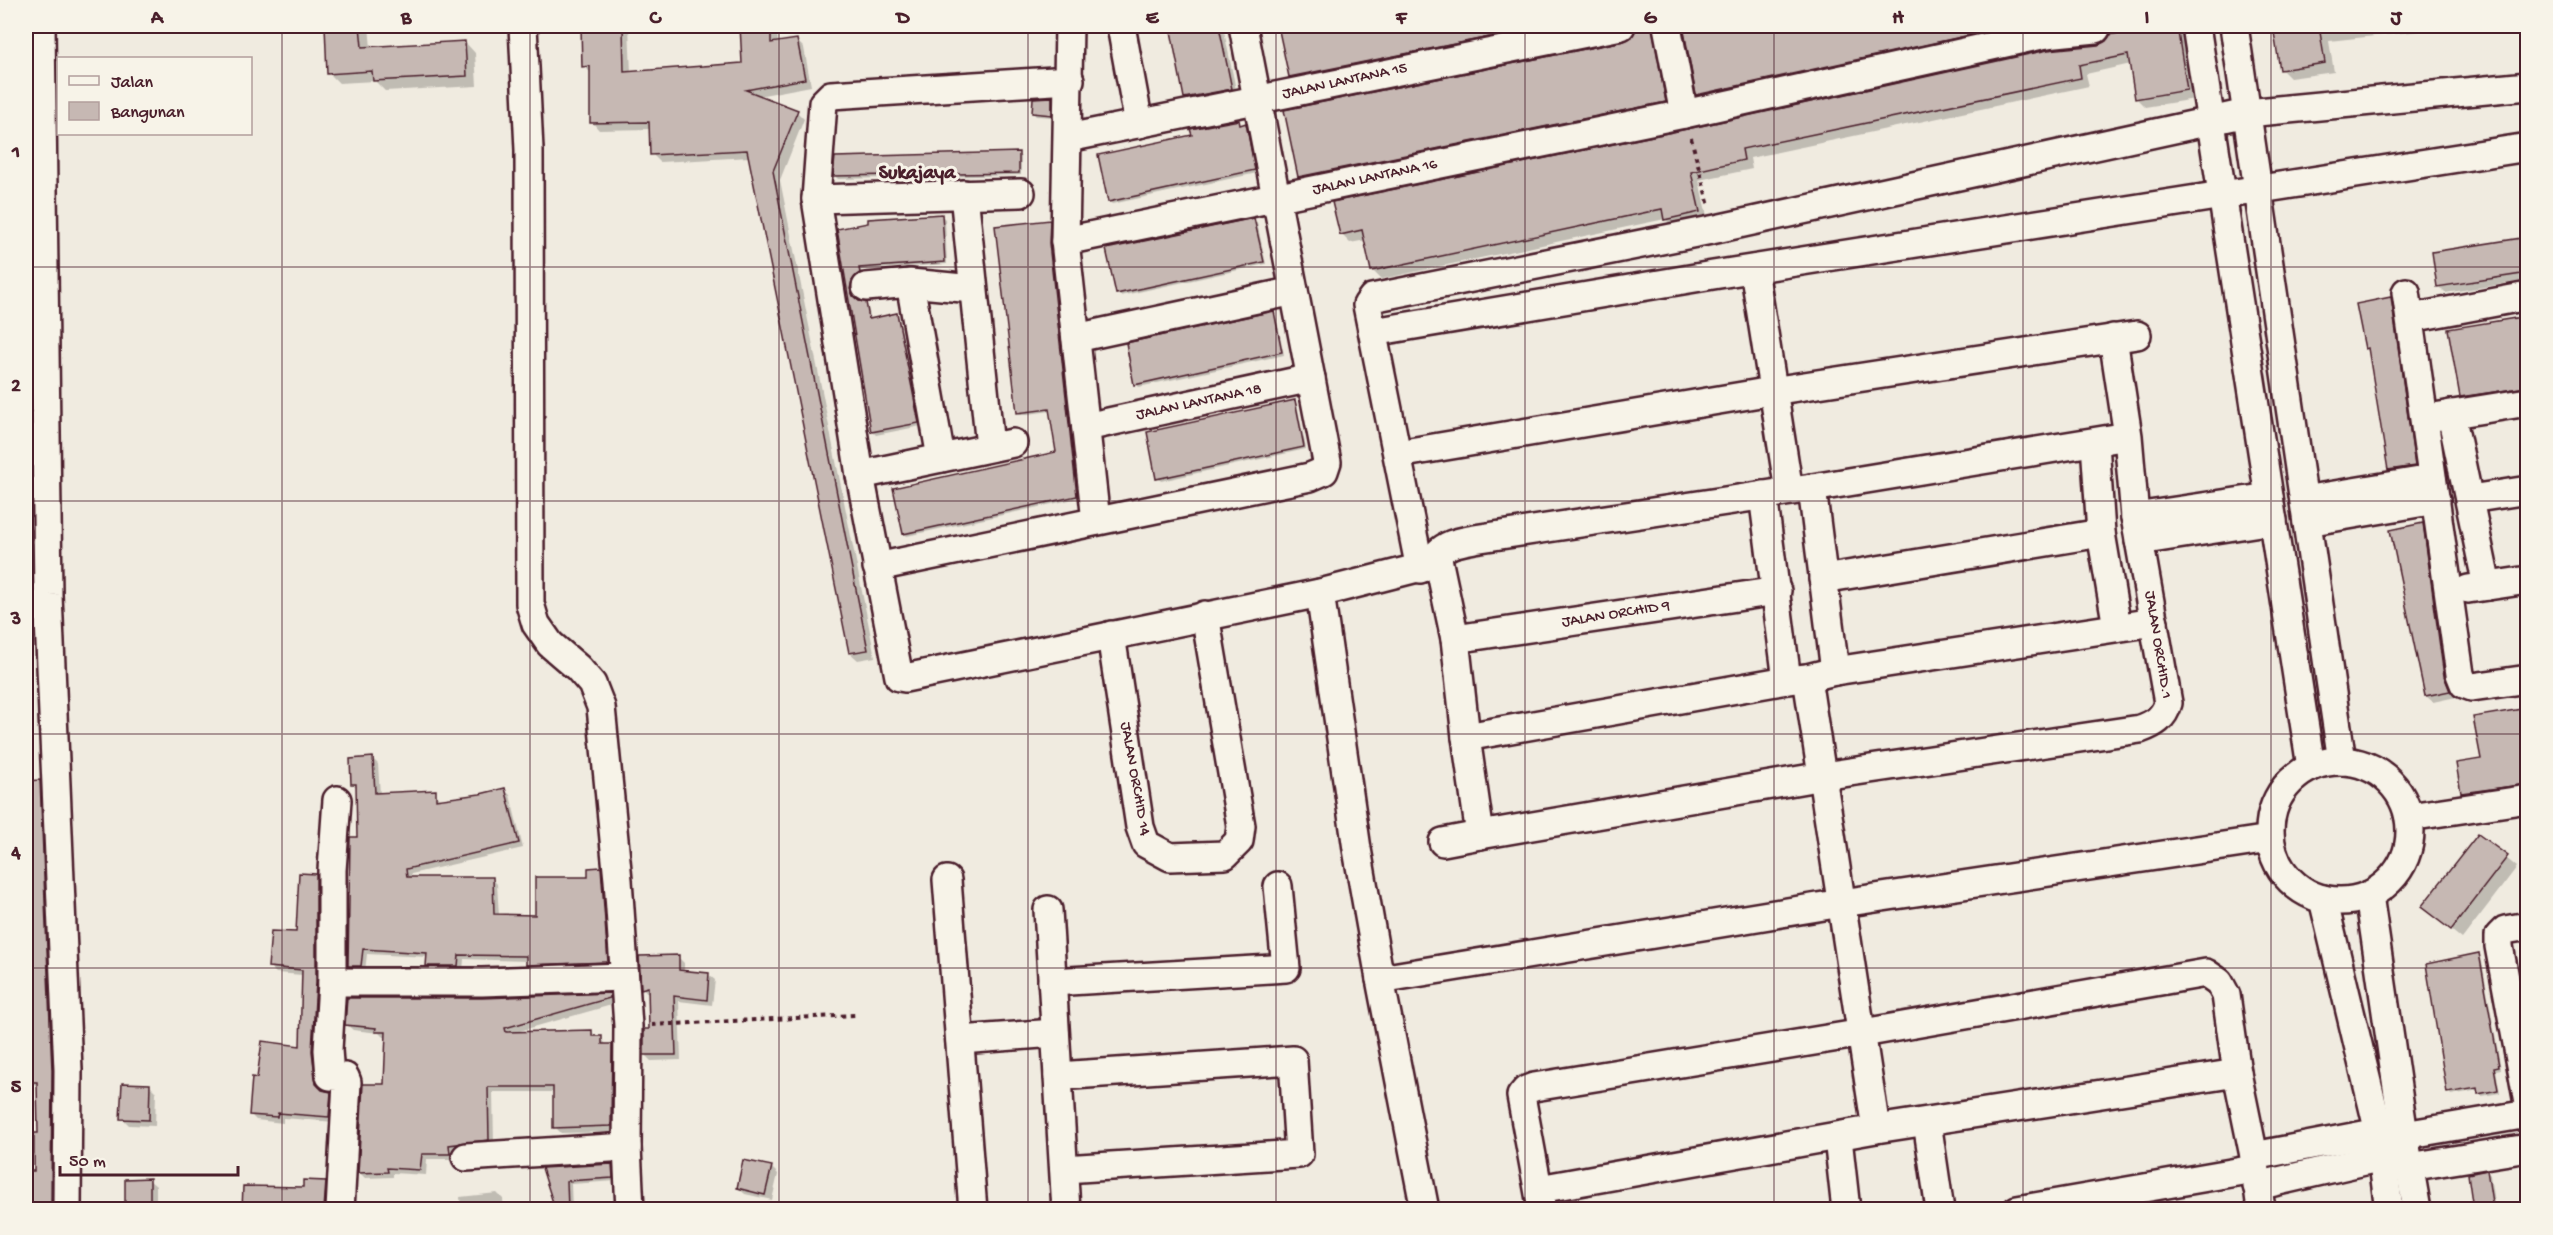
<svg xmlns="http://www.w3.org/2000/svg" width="2553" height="1235" font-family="'Gochi Hand',sans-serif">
	<rect width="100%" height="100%" fill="#f0ebe0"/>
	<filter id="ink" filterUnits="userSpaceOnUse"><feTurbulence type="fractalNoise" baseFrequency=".0167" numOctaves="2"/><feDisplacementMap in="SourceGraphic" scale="12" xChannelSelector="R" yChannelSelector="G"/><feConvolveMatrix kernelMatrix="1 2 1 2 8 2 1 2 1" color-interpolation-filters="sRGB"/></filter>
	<g filter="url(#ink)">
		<!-- shadow -->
		<g fill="#0003">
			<polygon points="327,26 369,26 371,48 465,42 475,53 477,86 385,91 375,81 339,83 329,73"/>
			<polygon points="582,26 629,26 631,73 744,64 742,26 777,26 778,44 797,41 804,48 811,86 758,96 797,112 804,119 780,180 875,657 858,660 850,653 750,157 660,162 652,154 651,129 599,130 592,122 591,73 584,66"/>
			<polygon points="1171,26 1223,26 1237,95 1192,104 1186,98"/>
			<polygon points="1279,26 1587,26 1297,83 1290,76"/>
			<polygon points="1684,26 2027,26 1704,101 1698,94"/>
			<polygon points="2125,26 2184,26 2195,99 2145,107 2136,98 2131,64 2086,74 2089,86 1750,158 1752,169 1699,180 1708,221 1675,228 1665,219 1381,279 1372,270 1366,240 1350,243 1341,234 2098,46 2126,34"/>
			<polygon points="2274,26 2498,26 2466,26 2329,41 2334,72 2290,78 2281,69"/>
			<polygon points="1652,36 1659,42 1671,108 1668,109 1655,41 1652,41 1665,109 1306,183 1299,176"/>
			<polygon points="1051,98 1054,101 1054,117 1036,116 1033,113"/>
			<polygon points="1238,121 1241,126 1245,125 1248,128 1257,173 1112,204 1109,201 1193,136"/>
			<polygon points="1018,154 1021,157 1021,175 838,179 835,176"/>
			<polygon points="942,216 945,219 947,264 861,270 862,276 854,284 853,293 855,300 868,307 871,320 896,315 899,318 921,426 876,435 873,432 838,230"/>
			<polygon points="1254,220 1257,223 1266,264 1120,296 1117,293"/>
			<polygon points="1049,221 1052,224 1052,247 1079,498 907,536 904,533 1058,453 1051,411 1021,415 1018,412"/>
			<polygon points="2528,238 2528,280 2445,293 2438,286"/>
			<polygon points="2390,298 2397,305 2420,472 2396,476 2389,470 2369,351 2367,348"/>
			<polygon points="1273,313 1276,316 1284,355 1139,387 1136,384"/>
			<polygon points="2528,318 2528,393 2468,403 2461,396"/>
			<polygon points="1294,401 1297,404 1306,449 1161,481 1158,478"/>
			<polygon points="2422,525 2429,531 2450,684 2456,697 2433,702 2426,696"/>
			<polygon points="2528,709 2528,790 2469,799 2462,793 2482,760"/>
			<polygon points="373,759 378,764 380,795 435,792 441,801 505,790 510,795 523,848 411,874 411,879 492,878 497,884 499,916 536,916 600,869 606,874 612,967 533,969 528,961 464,959 463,971 433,971 428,966 428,957 367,954 365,971 355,971 349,966 359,839 358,789 353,784"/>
			<polygon points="39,781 45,787 58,1077 57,1210 30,1210 32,1209 31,1173 35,1172 40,1134 39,1088 31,1082 26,993 26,782"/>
			<polygon points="2524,826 2528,826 2528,845 2527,844"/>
			<polygon points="2479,836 2517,867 2462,939 2423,907"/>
			<polygon points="316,876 322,882 318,1058 322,1091 330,1093 336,1099 335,1122 283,1118 283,1123 256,1120 250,1114 259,1079 301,1048 303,975 276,973 270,967 297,934"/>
			<polygon points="2478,955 2481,957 2501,1069 2496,1070 2500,1093 2482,1096 2479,1090 2451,1095 2449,1092"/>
			<polygon points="678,957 684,963 684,972 709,975 715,980 712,1005 679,1001 681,1060 651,1061 645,1055 650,1030 648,994 643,988"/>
			<polygon points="609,995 615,1004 516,1032 591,1031 597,1037 601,1037 607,1046 612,1045 617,1051 617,1132 561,1133 555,1127 554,1092 493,1092 494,1145 455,1159 427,1159 426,1175 393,1173 393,1177 365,1178 359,1172 386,1086 387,1037 383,1037 379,1033 353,1030 347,1025 482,999"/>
			<polygon points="150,1086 156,1092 155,1126 129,1125 122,1118"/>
			<polygon points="611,1165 616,1169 616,1181 571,1184 572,1210 548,1210 548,1203 555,1202 544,1169"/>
			<polygon points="771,1167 778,1174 772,1200 745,1194 738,1188"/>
			<polygon points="2487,1172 2490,1175 2495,1210 2475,1210 2469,1175"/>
			<polygon points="149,1180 156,1186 156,1210 129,1210 127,1208"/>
			<polygon points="325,1183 332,1190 331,1210 243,1210 244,1188 304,1189"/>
			<polygon points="497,1193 503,1199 504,1210 461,1210 460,1197"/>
			<polygon points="2520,1206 2522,1210 2502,1210"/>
		</g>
		<!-- building -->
		<g fill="#c6b8b3" stroke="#4a1f2b" stroke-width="1.5">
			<polygon points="325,26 360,26 362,47 465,41 467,76 373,81 372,71 327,74"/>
			<polygon points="581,26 623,26 624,72 742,63 740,26 771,26 771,43 797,39 805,79 746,90 798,110 773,171 868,650 849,653 747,150 650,155 649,122 590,123 590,66 582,67"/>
			<polygon points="1170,26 1219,26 1232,89 1184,98"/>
			<polygon points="1278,26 1544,26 1289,77"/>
			<polygon points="1636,26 1652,26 1666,102 1298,177 1284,110 1624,41 1632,37"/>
			<polygon points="1683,26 2011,26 1696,95"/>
			<polygon points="2123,26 2177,26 2187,90 2135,99 2128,55 2079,65 2081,78 1742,149 1744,160 1691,172 1700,212 1664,220 1662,209 1371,271 1362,230 1340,235 1332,202 1687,129 2048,50 2098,45 2106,41 2110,35 2124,32"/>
			<polygon points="2273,26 2319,26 2325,63 2280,70"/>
			<polygon points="1052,97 1052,115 1032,113 1033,98"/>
			<polygon points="1239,120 1240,125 1246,123 1255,170 1108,202 1098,155 1192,135 1190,129"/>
			<polygon points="1019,152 1019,173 833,176 835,157"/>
			<polygon points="942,214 945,262 859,268 860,273 852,281 850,289 853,296 859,301 866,302 869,319 897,313 919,423 871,432 837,229 868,223 868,219"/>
			<polygon points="1254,218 1264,262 1116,294 1106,249"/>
			<polygon points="1050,220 1049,243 1077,496 903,534 893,488 1056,452 1049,409 1017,413 995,226"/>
			<polygon points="2528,237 2528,273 2437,287 2432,252"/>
			<polygon points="2391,297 2415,466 2388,470 2368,348 2365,349 2356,304"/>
			<polygon points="1274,311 1282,352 1134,385 1126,343"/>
			<polygon points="2528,316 2528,387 2460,397 2448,329"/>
			<polygon points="1295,400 1304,447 1156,479 1147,432"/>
			<polygon points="2423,523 2444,676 2450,691 2425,696 2390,530"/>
			<polygon points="2528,708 2528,784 2461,793 2456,763 2481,759 2473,717"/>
			<polygon points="373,757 375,793 436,790 436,800 480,794 505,788 519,843 406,869 407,877 493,877 494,914 535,915 535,877 588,877 588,868 601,867 608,962 526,965 526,956 459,955 458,966 426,966 427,953 363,949 361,966 348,966 350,837 357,837 356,784 351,784 350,759"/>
			<polygon points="40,780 52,1070 51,1209 30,1209 29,1171 34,1171 34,1133 38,1133 37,1082 29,1082 26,1009 26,781"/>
			<polygon points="2478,834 2508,856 2451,930 2421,907"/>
			<polygon points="299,873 316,874 316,982 312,1051 316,1084 322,1090 331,1092 329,1117 278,1113 277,1117 249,1115 252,1077 257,1078 262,1041 300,1046 302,970 268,967 271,931 296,932"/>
			<polygon points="2479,953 2499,1066 2494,1067 2498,1090 2478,1094 2477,1088 2447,1093 2426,964"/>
			<polygon points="679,955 679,970 709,973 707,1000 674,996 676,1055 644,1055 644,1029 649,1029 648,987 641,989 639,956"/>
			<polygon points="610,993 610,998 505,1028 506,1032 592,1030 592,1036 602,1036 602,1044 612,1044 611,1126 553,1128 553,1087 488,1087 489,1140 449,1145 450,1154 422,1154 420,1170 387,1168 388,1172 358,1173 363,1084 384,1084 386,1032 375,1032 376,1028 345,1025 347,998 482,998"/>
			<polygon points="122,1083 150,1084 149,1120 120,1119"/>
			<polygon points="743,1160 772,1166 765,1195 737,1188"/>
			<polygon points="612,1164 613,1178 567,1181 568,1209 555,1209 542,1168"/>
			<polygon points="2487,1170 2493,1209 2473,1209 2468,1174"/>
			<polygon points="150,1178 150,1208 125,1208 125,1179"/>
			<polygon points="303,1180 326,1181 324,1209 242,1209 243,1186 303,1187"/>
		</g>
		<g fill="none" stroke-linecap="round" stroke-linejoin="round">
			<defs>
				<g id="street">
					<polyline points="41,26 48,595 68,1070 67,1210"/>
					<polyline points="523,26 529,150 530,604 536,624 550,644 578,668 592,684 601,707 618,880 628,1026 627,1147 630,1210"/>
					<polyline points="1069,26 1065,241 1096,521"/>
					<polyline points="1121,26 1139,124"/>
					<polyline points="1667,26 1684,114"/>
					<polyline points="2196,26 2311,767"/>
					<polyline points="2234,26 2342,761"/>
					<polyline points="2046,34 2096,29"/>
					<polyline points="1070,80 831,95 823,103 816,199 860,475 899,677 905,678 1320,593 1437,563"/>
					<polyline points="1068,138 1621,26"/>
					<polyline points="964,194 990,447"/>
					<polyline points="816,199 1021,193"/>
					<polyline points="1065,241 1684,114 2046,34 2044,26"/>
					<polyline points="1754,269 1789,491"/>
					<polyline points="910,283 941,458"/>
					<polyline points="866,287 910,283 973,289"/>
					<polyline points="2406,292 2460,674 2464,684 2472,687 2528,679"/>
					<polyline points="2411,318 2528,296"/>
					<polyline points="1373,332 1713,275 2528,147"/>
					<polyline points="1076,338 1294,291"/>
					<path d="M2113,338L2128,436L2135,517L2168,703C2164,718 2154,724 2140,729L1823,776L1480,835L1466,737L1455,639L1437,554C1448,543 1459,542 1474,539L1812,488L2128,436"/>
					<polyline points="2451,414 2487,586"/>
					<polyline points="2434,417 2528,402"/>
					<polyline points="1086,427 1311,378"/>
					<polyline points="2095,443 2101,533 2117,627"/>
					<polyline points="1398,454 1772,391 2137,335"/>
					<polyline points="860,475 1013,443"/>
					<polyline points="1812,488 1835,671"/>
					<polyline points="1763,495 1787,680"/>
					<polyline points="2470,499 2528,490"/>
					<polyline points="2304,500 2432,479"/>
					<polyline points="2135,517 2269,497"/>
					<polyline points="2307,522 2436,500"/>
					<polyline points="2139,541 2273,520"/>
					<polyline points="877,567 1310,477 1324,471 1327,462 1243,26"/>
					<polyline points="1420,569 1367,305 1372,298 1716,229 2247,113 2528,86"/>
					<polyline points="1823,579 2101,533"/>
					<polyline points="2468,589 2528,580"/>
					<polyline points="1320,593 1357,849 1380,979 1425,1210"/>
					<polyline points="1111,635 1140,827 1146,844 1170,857 1225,855 1239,841 1241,826 1205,615"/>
					<polyline points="1455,639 1777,591"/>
					<polyline points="1807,678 1876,1129"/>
					<polyline points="1466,737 1787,680 1807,678 1835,671 2154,622"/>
					<circle cx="2340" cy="831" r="70"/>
					<polyline points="337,800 332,870 332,982 328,1050 330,1076 345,1077 347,1082 340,1210"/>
					<polyline points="2409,817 2528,799"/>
					<polyline points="1443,842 1480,835"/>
					<polyline points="947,880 973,1210"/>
					<polyline points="2369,895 2404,1135 2417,1210"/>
					<polyline points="2323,899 2379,1132 2389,1210"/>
					<polyline points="1048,910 1066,1210"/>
					<polyline points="2528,926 2505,930 2499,936 2499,946 2528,1103"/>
					<polyline points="1380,979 1842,903 2270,839"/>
					<polyline points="332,982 482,982 623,977"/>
					<polyline points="1052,982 1286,968 1278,886"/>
					<polyline points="960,1040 1055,1033"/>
					<polyline points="1058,1076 1293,1060 1299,1154 1064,1169"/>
					<polyline points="1927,1122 1940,1210"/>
					<polyline points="2404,1135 2528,1114"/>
					<polyline points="1838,1138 1846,1210"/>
					<polyline points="2254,1156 2379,1132"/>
					<polyline points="466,1157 627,1147"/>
					<polyline points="2409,1167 2528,1148"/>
					<polyline points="2257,1186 2382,1157"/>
					<polyline points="1539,1189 1876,1129 2237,1073"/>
					<polyline points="1542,1210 1521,1096 1526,1090 1534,1087 1863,1033 2206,973 2219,982 2226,995 2237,1073 2254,1156 2261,1210"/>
					<polyline points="2017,1210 2254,1169"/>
				</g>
			</defs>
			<!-- street casing -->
			<use href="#street" stroke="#4a1f2b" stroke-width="32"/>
			<!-- path -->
			<g stroke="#4a1f2b" stroke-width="4" stroke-dasharray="4.5 4.5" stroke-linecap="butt">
				<polyline points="1691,138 1709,206"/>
				<polyline points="652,1025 856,1015"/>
			</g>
			<!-- street -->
			<use href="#street" stroke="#f7f3e8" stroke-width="27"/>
		</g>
	</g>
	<!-- grid -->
	<path fill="none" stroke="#4a1f2b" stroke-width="1.5" stroke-opacity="0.55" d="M282,26V1210M530,26V1210M779,26V1210M1028,26V1210M1276,26V1210M1525,26V1210M1774,26V1210M2023,26V1210M2271,26V1210M26,267H2528M26,501H2528M26,734H2528M26,968H2528"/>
	<g text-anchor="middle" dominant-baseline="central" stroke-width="6" stroke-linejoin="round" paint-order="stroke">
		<!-- street labels -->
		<g font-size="16" fill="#4a1f2b" stroke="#f7f3e8">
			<text transform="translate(1345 82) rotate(-12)">JALAN LANTANA 15</text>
			<text transform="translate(1375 178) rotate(-12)">JALAN LANTANA 16</text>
			<text transform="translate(1199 403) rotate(-12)">JALAN LANTANA 18</text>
			<text transform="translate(1616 615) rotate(-9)">JALAN ORCHID 9</text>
			<text transform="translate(2157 645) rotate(81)">JALAN ORCHID.1</text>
			<text transform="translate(1134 779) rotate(80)">JALAN ORCHID 14</text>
		</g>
		<!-- quarter labels -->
		<g font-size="20" font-weight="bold" fill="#4a1f2b" stroke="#f7f3e8">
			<text x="917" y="174">Sukajaya</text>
		</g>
	</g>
	<!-- margin -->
	<rect width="2553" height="1235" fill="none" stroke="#f7f3e8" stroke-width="66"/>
	<!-- legend -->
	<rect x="57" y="57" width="195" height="78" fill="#f7f3e8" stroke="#b29e9c" stroke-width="1.5"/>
	<rect x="69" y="76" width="30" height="9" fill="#f7f3e8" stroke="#b29e9c" stroke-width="1.5"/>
	<text x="111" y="87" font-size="18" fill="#4a1f2b">Jalan</text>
	<rect x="69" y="102" width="30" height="18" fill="#c6b8b3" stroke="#b29e9c" stroke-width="1.5"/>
	<text x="111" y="117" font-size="18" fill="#4a1f2b">Bangunan</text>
	<!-- scale -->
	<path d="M60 1166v9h178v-9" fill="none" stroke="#4a1f2b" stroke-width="3"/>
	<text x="69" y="1166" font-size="18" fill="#4a1f2b" stroke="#f7f3e8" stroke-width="4.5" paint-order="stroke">50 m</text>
	<rect x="33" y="33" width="2487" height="1169" fill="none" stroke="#4a1f2b" stroke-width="2"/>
	<g font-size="20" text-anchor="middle" font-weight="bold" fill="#4a1f2b">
		<text x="157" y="23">A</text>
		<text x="406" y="23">B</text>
		<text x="655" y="23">C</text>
		<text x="903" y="23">D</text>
		<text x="1152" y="23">E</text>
		<text x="1401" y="23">F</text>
		<text x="1650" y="23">G</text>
		<text x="1898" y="23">H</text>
		<text x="2147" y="23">I</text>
		<text x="2396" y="23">J</text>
		<text x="16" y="157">1</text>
		<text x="16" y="391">2</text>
		<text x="16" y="624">3</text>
		<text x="16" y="858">4</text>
		<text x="16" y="1092">5</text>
	</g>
</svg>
